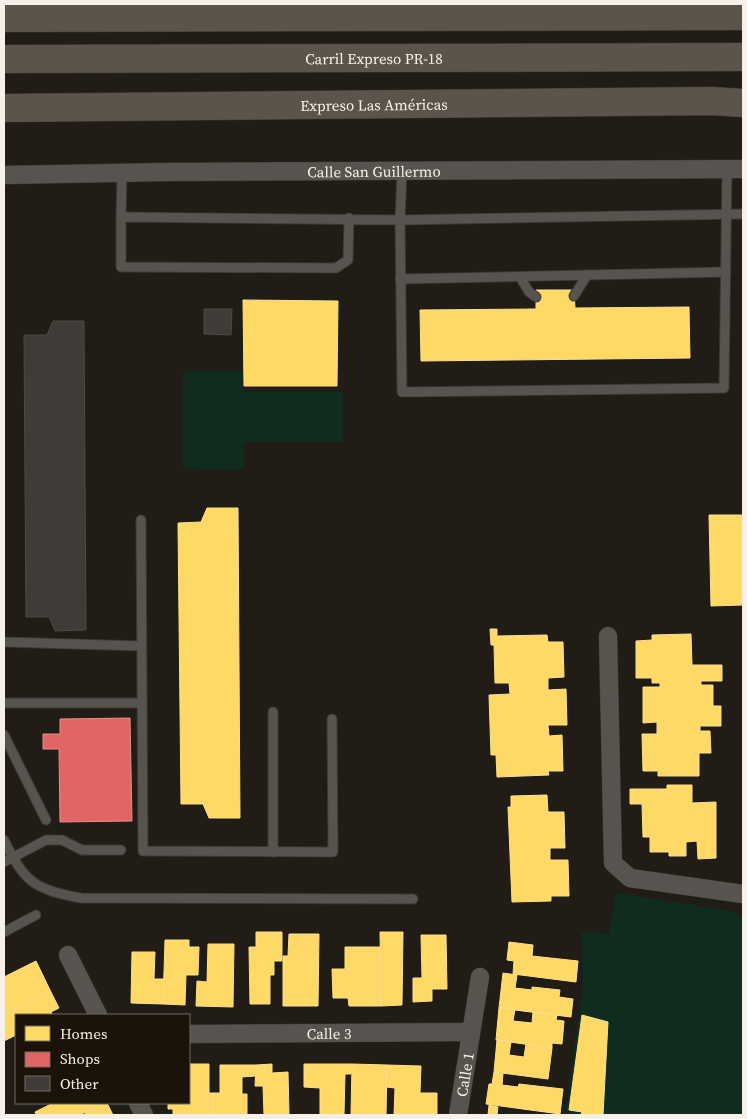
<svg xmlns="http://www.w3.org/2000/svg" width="747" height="1119" font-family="'Source Serif 4',serif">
	<rect width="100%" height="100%" fill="#211c16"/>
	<!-- green -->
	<g fill="#0f2c1e">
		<polygon points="183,371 244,371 244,392 343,392 343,442 244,442 244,470 183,469"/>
		<polygon points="616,893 728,910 743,916 743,1115 565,1115 583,985 581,932 609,933"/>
	</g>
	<!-- homes -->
	<g fill="#ffd966" stroke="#fce08d">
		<polygon points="536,290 574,290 575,308 689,307 690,358 421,361 420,310 536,309"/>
		<polygon points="243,300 338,301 337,386 244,386"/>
		<polygon points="207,508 238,508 240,818 209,818 203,804 181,804 178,523 201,522"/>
		<polygon points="709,515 743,515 743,605 711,606"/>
		<polygon points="490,629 497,629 497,636 547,635 548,642 563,642 564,677 548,678 548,690 566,689 567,725 548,725 549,736 562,735 563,771 548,771 549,775 497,777 496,755 491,755 489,695 510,694 509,683 495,683 494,645 491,645"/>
		<polygon points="691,634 692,665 722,665 722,681 701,681 701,685 713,685 713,706 721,706 721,726 700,726 700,731 710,731 711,753 699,753 699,776 658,776 658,771 643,771 642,734 657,734 657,722 643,723 643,687 660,687 660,683 652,683 652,678 636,678 636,641 652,640 652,635"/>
		<polygon points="667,785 692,785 692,803 716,802 716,858 698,859 697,841 686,842 686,856 669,856 669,852 650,852 650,837 643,837 642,804 630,804 630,789 667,789"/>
		<polygon points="547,795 548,812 564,812 565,848 550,848 550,860 568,860 569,896 551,896 551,901 512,902 508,807 511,807 511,796"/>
		<polygon points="256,932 282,932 282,961 274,961 274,975 270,975 270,1004 250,1004 249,947 256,947"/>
		<polygon points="380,932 403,932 402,1005 381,1006"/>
		<polygon points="289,934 319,934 318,1006 283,1006 283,956 288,956"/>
		<polygon points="421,935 446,935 447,989 432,989 432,1001 413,1002 413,978 422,978"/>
		<polygon points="165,940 189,940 189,947 199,947 198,975 186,975 185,1005 163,1004"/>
		<polygon points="509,942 533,945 532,956 578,961 576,982 513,974 514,961 507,960"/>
		<polygon points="208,944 234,944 233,1007 196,1006 197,981 207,982"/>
		<polygon points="345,947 380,947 381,1006 349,1006 348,998 333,998 332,969 345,969"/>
		<polygon points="132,952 155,952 154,979 164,979 163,1004 131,1003"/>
		<polygon points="36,961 50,990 4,1015 4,977"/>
		<polygon points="503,973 517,975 515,988 532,990 532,987 560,990 559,997 573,999 571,1017 499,1008"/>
		<polygon points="50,990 59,1008 51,1012 53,1015 16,1015 16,1035 4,1041 4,1015"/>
		<polygon points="499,1008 515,1009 513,1021 532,1023 533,1012 557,1015 556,1020 564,1021 562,1044 552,1043 552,1048 496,1040"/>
		<polygon points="582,1015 608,1022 603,1115 581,1115 582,1112 569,1110"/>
		<polygon points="497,1040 511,1042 509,1055 524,1057 526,1044 552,1048 548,1079 494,1072"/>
		<polygon points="189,1064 209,1064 209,1093 213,1093 213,1115 173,1115 173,1109 168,1109 168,1103 189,1103"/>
		<polygon points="272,1064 272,1073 288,1072 289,1115 264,1115 263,1086 255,1086 256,1065"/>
		<polygon points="304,1064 352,1064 351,1074 345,1074 344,1115 320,1115 320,1088 304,1087"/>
		<polygon points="352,1064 387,1065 386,1115 351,1115"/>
		<polygon points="220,1065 256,1065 255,1076 242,1077 242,1094 247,1094 247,1115 213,1115 213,1093 220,1093"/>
		<polygon points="387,1065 421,1066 420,1093 437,1093 437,1115 394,1115 395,1088 386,1087"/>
		<polygon points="494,1072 503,1074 502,1085 518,1087 519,1084 563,1089 560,1114 486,1104 489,1084 492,1084"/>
		<polygon points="53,1103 103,1103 80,1115 36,1115 35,1112"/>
		<polygon points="103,1103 107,1103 113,1115 86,1115 85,1113"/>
		<polygon points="489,1105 498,1107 497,1115 488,1115"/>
	</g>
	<!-- shops -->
	<polygon fill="#e06666" stroke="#e78f8d" points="130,718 132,821 60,822 59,749 43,749 43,734 60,734 60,719"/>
	<!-- building -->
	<g fill="#403b37" stroke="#4e4945">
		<polygon points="204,309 232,309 231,335 204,334"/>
		<polygon points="53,321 84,321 86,630 55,631 49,617 26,617 24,335 47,335"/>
	</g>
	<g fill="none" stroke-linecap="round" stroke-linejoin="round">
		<defs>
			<g id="service">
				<polyline points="402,171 400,220 402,392 724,388 727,170"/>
				<polyline points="121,217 122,173"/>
				<polyline points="349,218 348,260 336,268 121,267 121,217 400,220 743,214"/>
				<polyline points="520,277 529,292 536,297"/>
				<polyline points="400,279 726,272"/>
				<polyline points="574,296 587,275"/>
				<polyline points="141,520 143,851 333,852 332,719"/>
				<polyline points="4,642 141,646"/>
				<polyline points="4,703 142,703"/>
				<polyline points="273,712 273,852"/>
				<polyline points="4,735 46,820"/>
				<path d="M4,840C25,883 34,889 81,898L413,899"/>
				<polyline points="4,862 46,840 62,840 82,850 121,850"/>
				<polyline points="4,932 36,915"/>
			</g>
			<g id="minor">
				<path id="s1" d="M4,175L166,172L743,169"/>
				<polyline points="608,636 613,863 630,878 743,894"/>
				<polyline points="68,955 98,1015"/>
				<path id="s2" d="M189,1034L470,1032"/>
				<polyline points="138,1103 144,1115"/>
				<path id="s3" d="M458,1115L480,977"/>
			</g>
			<g id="motorway">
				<polyline points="4,18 743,16"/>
				<path id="s4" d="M4,59L743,57"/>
				<path id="s5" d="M4,108L712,101L743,103"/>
			</g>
		</defs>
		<!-- service casing -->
		<use href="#service" stroke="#3d3835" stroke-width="11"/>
		<!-- minor casing -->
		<use href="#minor" stroke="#3d3835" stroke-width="19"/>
		<!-- motorway casing -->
		<use href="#motorway" stroke="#3d3835" stroke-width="29"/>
		<!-- service -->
		<use href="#service" stroke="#575450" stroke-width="9"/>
		<!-- minor -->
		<use href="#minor" stroke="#575450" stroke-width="18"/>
		<!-- motorway -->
		<use href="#motorway" stroke="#5c534b" stroke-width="28"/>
	</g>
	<g text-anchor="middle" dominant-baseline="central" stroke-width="5" stroke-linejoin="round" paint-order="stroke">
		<!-- street labels -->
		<g font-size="15" fill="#f6f0e9" stroke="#1b1309">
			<text stroke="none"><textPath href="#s4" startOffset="370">Carril Expreso PR-18</textPath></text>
			<text stroke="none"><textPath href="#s5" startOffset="370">Expreso Las Américas</textPath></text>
			<text stroke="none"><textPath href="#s1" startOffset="370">Calle San Guillermo</textPath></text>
			<text stroke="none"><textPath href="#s2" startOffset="140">Calle 3</textPath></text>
			<text stroke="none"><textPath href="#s3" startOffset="41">Calle 1</textPath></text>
		</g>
	</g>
	<!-- border -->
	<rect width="747" height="1119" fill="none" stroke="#f6f0e9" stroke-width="10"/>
	<!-- legend -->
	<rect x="15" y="1014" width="175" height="90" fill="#1b1309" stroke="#736b63"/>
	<rect x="25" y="1026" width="25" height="15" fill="#ffd966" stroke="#736b63"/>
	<text x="60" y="1039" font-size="15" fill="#f6f0e9">Homes</text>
	<rect x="25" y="1052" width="25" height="15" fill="#e06666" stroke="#736b63"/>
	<text x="60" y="1064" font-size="15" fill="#f6f0e9">Shops</text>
	<rect x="25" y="1076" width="25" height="15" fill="#403b37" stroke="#736b63"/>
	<text x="60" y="1089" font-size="15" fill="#f6f0e9">Other</text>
</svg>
